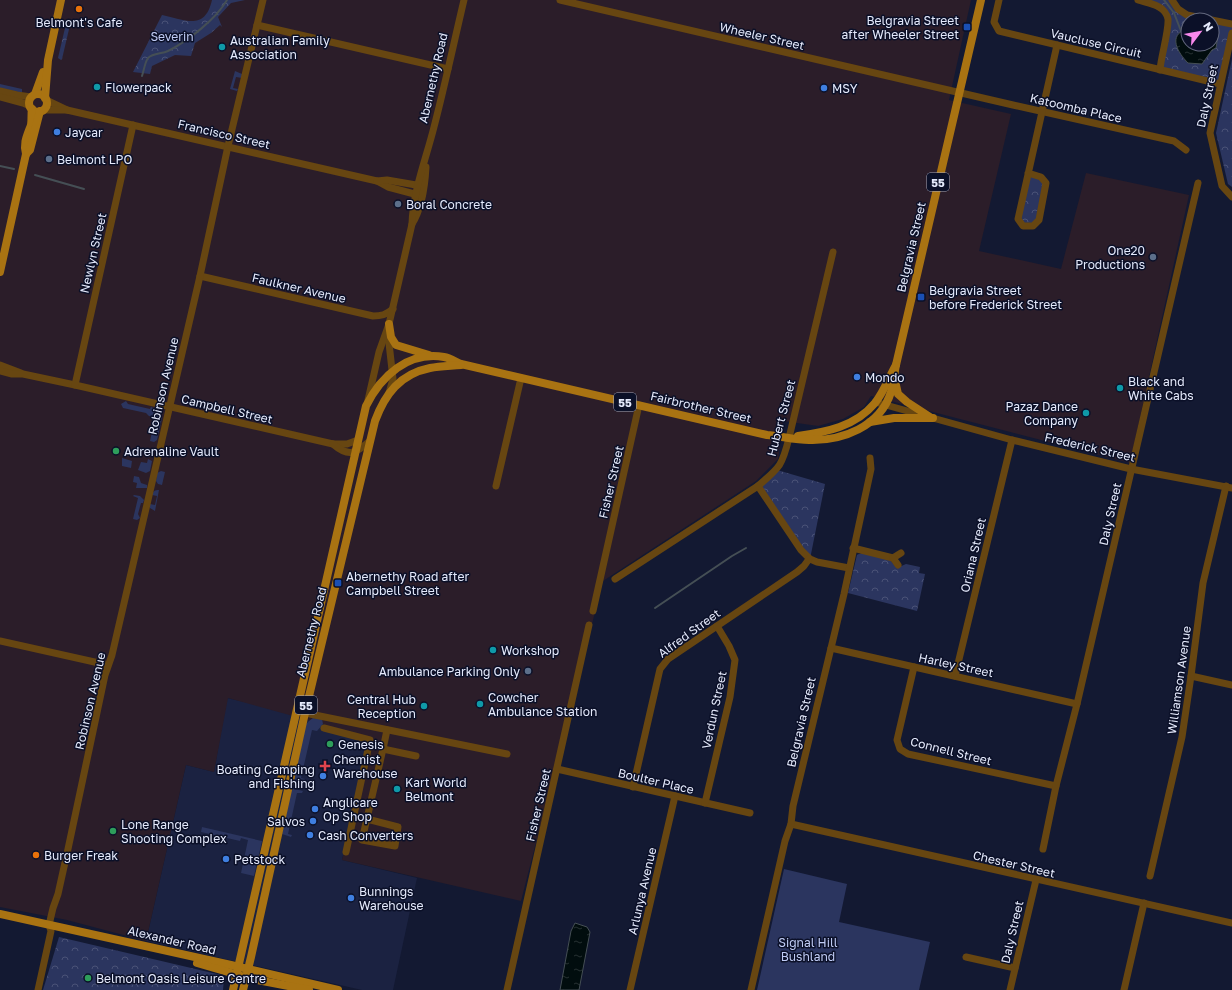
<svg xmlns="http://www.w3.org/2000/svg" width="1232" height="990" font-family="'Golos Text',sans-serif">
	<defs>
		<pattern id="forest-crowns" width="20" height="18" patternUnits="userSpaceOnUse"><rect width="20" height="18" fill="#2b355f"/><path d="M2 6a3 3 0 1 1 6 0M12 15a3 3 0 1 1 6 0" fill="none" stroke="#4a5277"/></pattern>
		<pattern id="water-ripples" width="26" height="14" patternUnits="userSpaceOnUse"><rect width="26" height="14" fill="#010d0e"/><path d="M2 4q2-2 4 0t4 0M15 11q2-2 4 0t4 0" fill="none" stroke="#263032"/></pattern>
	</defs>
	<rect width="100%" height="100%" fill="#131932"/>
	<!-- built -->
	<polygon fill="#1b2241" points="227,698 372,730 342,860 417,878 393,990 362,990 146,941 186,765 214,772"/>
	<!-- industrial -->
	<polygon fill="#2b1d29" points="0,0 971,0 949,100 1011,114 979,251 1061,269 1086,173 1189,195 1130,463 871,396 864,407 843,419 818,426 783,421 778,459 756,481 603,581 521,901 342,860 373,738 228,698 214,772 186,765 146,941 67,920 0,907"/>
	<!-- green -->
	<g fill="#2b355f">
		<polygon points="235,71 242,74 242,78 236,77 233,88 238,89 237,91 230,89"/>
		<polygon points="0,84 22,89 22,93 0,88"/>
		<polygon points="126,401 128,404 150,409 151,407 159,411 162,418 157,440 154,442 150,441 155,418 149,416 146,413 123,408 121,404"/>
		<polygon points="122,458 132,461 131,468 122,466"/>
		<polygon points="148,459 152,461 150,471 146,473 138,470 141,462 147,463"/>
		<polygon points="161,471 165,472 162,485 158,484 156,481 157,473"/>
		<polygon points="134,476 139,477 141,483 147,485 147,488 136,488 137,483 133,482"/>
		<path d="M159,490L155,511L150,508V504L155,505L157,496L152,495C153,491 155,490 159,490Z"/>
		<polygon points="134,495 140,496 144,500 143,503 141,503 138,514 140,518 137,520 133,519 138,498 133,496"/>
		<polygon points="313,718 322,719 323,724 317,731 312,730 301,778 305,779 305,783 295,781 294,779 306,724 309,721"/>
		<polygon points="294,789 303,791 302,793 297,793 288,834 292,835 291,837 282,834 291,790"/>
		<polygon points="202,827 262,841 254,876 241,873 248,840 241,838 240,841 201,832"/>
		<polygon points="784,869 847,884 839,922 930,942 919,990 757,990"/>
	</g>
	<!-- forest -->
	<g fill="url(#forest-crowns)" fill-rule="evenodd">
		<path d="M212,0H245L231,3L218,17L222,27L220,25L211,33L195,43L191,56L175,55L152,66L150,74L133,72L162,15C186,20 205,31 212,0Z"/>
		<path d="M1138,0H1172L1178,9L1232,24V33L1220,84L1160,70L1168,26L1166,14ZM1188,20H1212V44H1188Z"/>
		<polygon points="67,27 69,29 62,59 61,60 58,58 65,28"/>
		<polygon points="1232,59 1232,187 1228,184 1216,133"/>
		<polygon points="1029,174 1046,183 1039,220 1033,226 1024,224 1019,219"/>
		<polygon points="777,470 825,484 810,559 758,486"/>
		<polygon points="862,553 890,560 897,568 906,564 920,567 919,573 925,574 917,611 848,593 857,555"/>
		<polygon points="59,937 221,975 224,978 223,990 43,990"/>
	</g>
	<!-- water -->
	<g fill="url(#water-ripples)" stroke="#454f55">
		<path d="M1187,29H1188V44H1212V30L1218,36L1216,48L1212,50L1202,64L1188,63C1178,53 1167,35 1187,29Z"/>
		<polygon points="575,923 587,927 590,932 579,990 560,990 571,931"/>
	</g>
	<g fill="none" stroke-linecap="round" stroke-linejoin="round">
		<!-- stream -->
		<g stroke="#454f55" stroke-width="2">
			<polyline points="1164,0 1174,13 1181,31"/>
			<path d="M142,76C144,70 145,62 148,58C153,53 162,54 168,51C188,41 216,19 227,0"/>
			<polyline points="0,166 14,169"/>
			<polyline points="35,175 84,189"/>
			<polyline points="655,608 732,556 746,548"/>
		</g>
		<!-- minor -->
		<g stroke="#674611" stroke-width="7">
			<polyline points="560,0 1013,105 1174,141 1186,150"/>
			<polyline points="999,0 994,22 999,31 1220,84"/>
			<path d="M1138,0C1144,2 1153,3 1159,7C1163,9 1167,14 1168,19C1169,31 1161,56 1160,70"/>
			<polyline points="1172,0 1178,9 1187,15 1232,24"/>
			<polyline points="257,25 448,69"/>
			<polyline points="1232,33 1210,133 1222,186 1232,197"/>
			<polyline points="0,91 17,95 31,97"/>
			<polyline points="0,97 23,103 30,106"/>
			<polyline points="46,100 67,110"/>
			<polyline points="43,110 67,110 377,181 388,187 422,196"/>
			<polyline points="1028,173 1041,177 1046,183 1039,220 1033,226 1023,226 1018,219 1057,45"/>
			<polyline points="377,181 387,180 422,186"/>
			<path d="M412,224C422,208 425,186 426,167"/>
			<path d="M200,276L373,316C381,316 386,315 393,309"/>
			<polyline points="388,334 393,379 389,393"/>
			<polyline points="0,365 21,373"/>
			<polyline points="0,371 12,374 23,374 75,385 333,444 347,444 358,440"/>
			<polyline points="75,385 133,125"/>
			<path d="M368,400L379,352L389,324L412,224C413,191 426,159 434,127C445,85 454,42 464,0"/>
			<polyline points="875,402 1012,440 1131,469 1232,488"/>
			<path d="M333,444C349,458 356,453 370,441"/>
			<polyline points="496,486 521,378"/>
			<polyline points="758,486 801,550 810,559 817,562 849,568"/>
			<polyline points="853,548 893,558 901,553"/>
			<polyline points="893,558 898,565"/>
			<path d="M615,579L758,486C780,467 782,466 789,438L833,252"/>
			<polyline points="593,611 639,405"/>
			<polyline points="0,641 108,665"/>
			<polyline points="831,648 1077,704"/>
			<polyline points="914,667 897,740 900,749 908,754 1056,786"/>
			<polyline points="955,676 1012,440"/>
			<polyline points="1191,676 1232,685"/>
			<polyline points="300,712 507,754"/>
			<polyline points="324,728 370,740 346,852"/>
			<polyline points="387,730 383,749 416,756"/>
			<polyline points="557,769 750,813"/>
			<polyline points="633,787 660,669 668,659 797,572 804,566 809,559"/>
			<polyline points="705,803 730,697 735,660 729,646 717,626"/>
			<polyline points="367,819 398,827 395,846 362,840 383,749"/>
			<polyline points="791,824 1232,923"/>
			<polyline points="1043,849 1056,786 1077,704 1198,183"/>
			<polyline points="1150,876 1182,737 1191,676 1203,583 1226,486"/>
			<polyline points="966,957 1015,968"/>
			<polyline points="38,990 51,931 49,925 53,908 58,894 68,849 105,675 112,655 200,276 228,146 263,0"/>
			<polyline points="507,990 589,625"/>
			<polyline points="630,990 675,796"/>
			<polyline points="751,990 785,841 791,824 793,806 844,594 871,469 870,458"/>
			<polyline points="1010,990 1036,880"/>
			<polyline points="1124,990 1144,903"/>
		</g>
		<!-- major -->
		<g stroke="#a97312" stroke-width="8">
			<polyline points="35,94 43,72"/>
			<circle cx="38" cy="103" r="9"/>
			<polyline points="45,98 48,60 61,0"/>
			<path d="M26,154C23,143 27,136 31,125C32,120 31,114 32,109"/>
			<polyline points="0,272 26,154 30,150 40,111"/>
			<polyline points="389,324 391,337 396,345 429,355"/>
			<polyline points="895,381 898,394 907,402 930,417"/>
			<polyline points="870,422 894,418 933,418"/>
			<path d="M798,436C826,432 855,427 875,403C884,392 889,377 896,365L981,0"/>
			<polyline points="0,914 231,965 338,990"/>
			<polyline points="197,963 252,979 309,990"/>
			<path d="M233,990L366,406C381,376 408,351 444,357C450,358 456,362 461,364L767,435C780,436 795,440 809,440C842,441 880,427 891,392C894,384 894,374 896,365"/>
			<path d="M243,990L251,957L305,713L375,421C385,394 400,374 430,368C440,366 450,366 461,365"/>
		</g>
	</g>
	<!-- markers -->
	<g fill="#e8710a" stroke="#0b1028" stroke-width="1.5">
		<circle cx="79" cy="9" r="4"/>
		<circle cx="36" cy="855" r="4"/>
	</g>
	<g fill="#1a4fb4" stroke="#0b1028" stroke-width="1.5">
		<rect x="963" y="23" width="8" height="8" rx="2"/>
		<rect x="917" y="293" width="8" height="8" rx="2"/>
		<rect x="334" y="579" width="8" height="8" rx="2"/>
	</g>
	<g fill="#0f9aa8" stroke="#0b1028" stroke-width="1.5">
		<circle cx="222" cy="47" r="4"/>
		<circle cx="97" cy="87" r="4"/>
		<circle cx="1120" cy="388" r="4"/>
		<circle cx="1086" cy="413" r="4"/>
		<circle cx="493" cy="650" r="4"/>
		<circle cx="480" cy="704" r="4"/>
		<circle cx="424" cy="706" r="4"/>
		<circle cx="397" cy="789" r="4"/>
	</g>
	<g fill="#3f7fe0" stroke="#0b1028" stroke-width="1.5">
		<circle cx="824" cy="88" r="4"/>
		<circle cx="57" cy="132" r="4"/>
		<circle cx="857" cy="377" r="4"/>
		<circle cx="323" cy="776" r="4"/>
		<circle cx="315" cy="809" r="4"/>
		<circle cx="313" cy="821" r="4"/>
		<circle cx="310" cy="835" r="4"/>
		<circle cx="226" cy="859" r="4"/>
		<circle cx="351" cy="898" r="4"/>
	</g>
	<g fill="#5c6f8a" stroke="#0b1028" stroke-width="1.5">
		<circle cx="49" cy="159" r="4"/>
		<circle cx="398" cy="204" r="4"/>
		<circle cx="1153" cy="257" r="4"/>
		<circle cx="528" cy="671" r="4"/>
	</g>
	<g fill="#2e9e5b" stroke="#0b1028" stroke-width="1.5">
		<circle cx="116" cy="451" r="4"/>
		<circle cx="330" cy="744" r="4"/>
		<circle cx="113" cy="831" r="4"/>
		<circle cx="88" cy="978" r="4"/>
	</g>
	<path fill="#e0444e" stroke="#0b1028" stroke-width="1.5" d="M323 760h4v4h4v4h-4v4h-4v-4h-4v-4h4z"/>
	<g text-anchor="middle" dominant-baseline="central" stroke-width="3" stroke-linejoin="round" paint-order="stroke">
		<!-- shield labels -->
		<g fill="#0b1028" stroke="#a4a9bc" stroke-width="1">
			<rect x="927" y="173" width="22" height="18" rx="3"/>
			<rect x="614" y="393" width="22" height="18" rx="3"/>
			<rect x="295" y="696" width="22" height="18" rx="3"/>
		</g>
		<g font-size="11" font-weight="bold" fill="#e5eafc">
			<text x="938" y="182">55</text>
			<text x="625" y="402">55</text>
			<text x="306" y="705">55</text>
		</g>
		<!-- poi labels -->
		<g font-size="12" fill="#e5eafc" stroke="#0b1028" text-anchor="start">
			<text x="959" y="20" text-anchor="end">Belgravia Street<tspan x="959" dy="14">after Wheeler Street</tspan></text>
			<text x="79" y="22" text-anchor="middle">Belmont's Cafe</text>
			<text x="230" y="40">Australian Family<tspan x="230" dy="14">Association</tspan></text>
			<text x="105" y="87">Flowerpack</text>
			<text x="832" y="88">MSY</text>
			<text x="65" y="132">Jaycar</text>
			<text x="57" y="159">Belmont LPO</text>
			<text x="406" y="204">Boral Concrete</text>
			<text x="1145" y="250" text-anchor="end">One20<tspan x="1145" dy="14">Productions</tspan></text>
			<text x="929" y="290">Belgravia Street<tspan x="929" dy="14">before Frederick Street</tspan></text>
			<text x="865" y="377">Mondo</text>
			<text x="1128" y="381">Black and<tspan x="1128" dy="14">White Cabs</tspan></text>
			<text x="1078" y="406" text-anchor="end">Pazaz Dance<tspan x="1078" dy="14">Company</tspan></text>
			<text x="124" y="451">Adrenaline Vault</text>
			<text x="346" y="576">Abernethy Road after<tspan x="346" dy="14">Campbell Street</tspan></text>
			<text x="501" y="650">Workshop</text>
			<text x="520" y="671" text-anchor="end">Ambulance Parking Only</text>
			<text x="488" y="697">Cowcher<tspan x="488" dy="14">Ambulance Station</tspan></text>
			<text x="416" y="699" text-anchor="end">Central Hub<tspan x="416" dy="14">Reception</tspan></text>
			<text x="338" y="744">Genesis</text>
			<text x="333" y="759">Chemist<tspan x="333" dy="14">Warehouse</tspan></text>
			<text x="315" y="769" text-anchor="end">Boating Camping<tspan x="315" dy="14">and Fishing</tspan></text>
			<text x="405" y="782">Kart World<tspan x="405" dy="14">Belmont</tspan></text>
			<text x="323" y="802">Anglicare<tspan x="323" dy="14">Op Shop</tspan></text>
			<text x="305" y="821" text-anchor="end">Salvos</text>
			<text x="121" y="824">Lone Range<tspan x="121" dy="14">Shooting Complex</tspan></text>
			<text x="318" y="835">Cash Converters</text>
			<text x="44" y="855">Burger Freak</text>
			<text x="234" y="859">Petstock</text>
			<text x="359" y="891">Bunnings<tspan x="359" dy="14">Warehouse</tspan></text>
			<text x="96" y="978">Belmont Oasis Leisure Centre</text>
		</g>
		<!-- park labels -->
		<g font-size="12" fill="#c0ccf5" stroke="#0b1028">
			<text x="172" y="36">Severin</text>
			<text x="808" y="942">Signal Hill<tspan x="808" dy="14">Bushland</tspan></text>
		</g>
		<!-- street labels -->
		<g font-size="12" fill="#e5eafc" stroke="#0b1028">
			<text transform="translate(762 36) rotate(13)">Wheeler Street</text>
			<text transform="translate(1096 43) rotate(13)">Vaucluse Circuit</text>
			<text transform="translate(433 78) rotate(-77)">Abernethy Road</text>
			<text transform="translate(1207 96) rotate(-78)">Daly Street</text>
			<text transform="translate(1076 108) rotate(13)">Katoomba Place</text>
			<text transform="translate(224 134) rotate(13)">Francisco Street</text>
			<text transform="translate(911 247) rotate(-77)">Belgravia Street</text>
			<text transform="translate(93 253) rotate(-77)">Newlyn Street</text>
			<text transform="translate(299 288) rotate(13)">Faulkner Avenue</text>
			<text transform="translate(163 386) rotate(-77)">Robinson Avenue</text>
			<text transform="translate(701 407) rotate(13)">Fairbrother Street</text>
			<text transform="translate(227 409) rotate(13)">Campbell Street</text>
			<text transform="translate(781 418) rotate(-75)">Hubert Street</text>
			<text transform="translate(1090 447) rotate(13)">Frederick Street</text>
			<text transform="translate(611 482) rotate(-77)">Fisher Street</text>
			<text transform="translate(1110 514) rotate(-77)">Daly Street</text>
			<text transform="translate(973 555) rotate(-77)">Oriana Street</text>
			<text transform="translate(311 632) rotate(-76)">Abernethy Road</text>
			<text transform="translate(689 633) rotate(-36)">Alfred Street</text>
			<text transform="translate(956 665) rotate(12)">Harley Street</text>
			<text transform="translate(1179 680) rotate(-82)">Williamson Avenue</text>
			<text transform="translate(90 701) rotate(-77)">Robinson Avenue</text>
			<text transform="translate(714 710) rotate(-78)">Verdun Street</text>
			<text transform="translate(801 722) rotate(-77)">Belgravia Street</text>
			<text transform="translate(951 751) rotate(14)">Connell Street</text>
			<text transform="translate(656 781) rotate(13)">Boulter Place</text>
			<text transform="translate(538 805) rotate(-77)">Fisher Street</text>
			<text transform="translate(1014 864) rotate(13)">Chester Street</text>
			<text transform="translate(642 891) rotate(-77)">Arlunya Avenue</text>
			<text transform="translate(1012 932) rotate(-77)">Daly Street</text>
			<text transform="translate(172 940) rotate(13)">Alexander Road</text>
		</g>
	</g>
	<!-- north arrow -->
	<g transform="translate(1200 32) rotate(58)"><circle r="19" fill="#0b1028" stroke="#62677d"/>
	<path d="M0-3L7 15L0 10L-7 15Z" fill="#f788eb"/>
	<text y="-6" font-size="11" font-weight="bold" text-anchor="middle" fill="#e5eafc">N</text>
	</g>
</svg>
